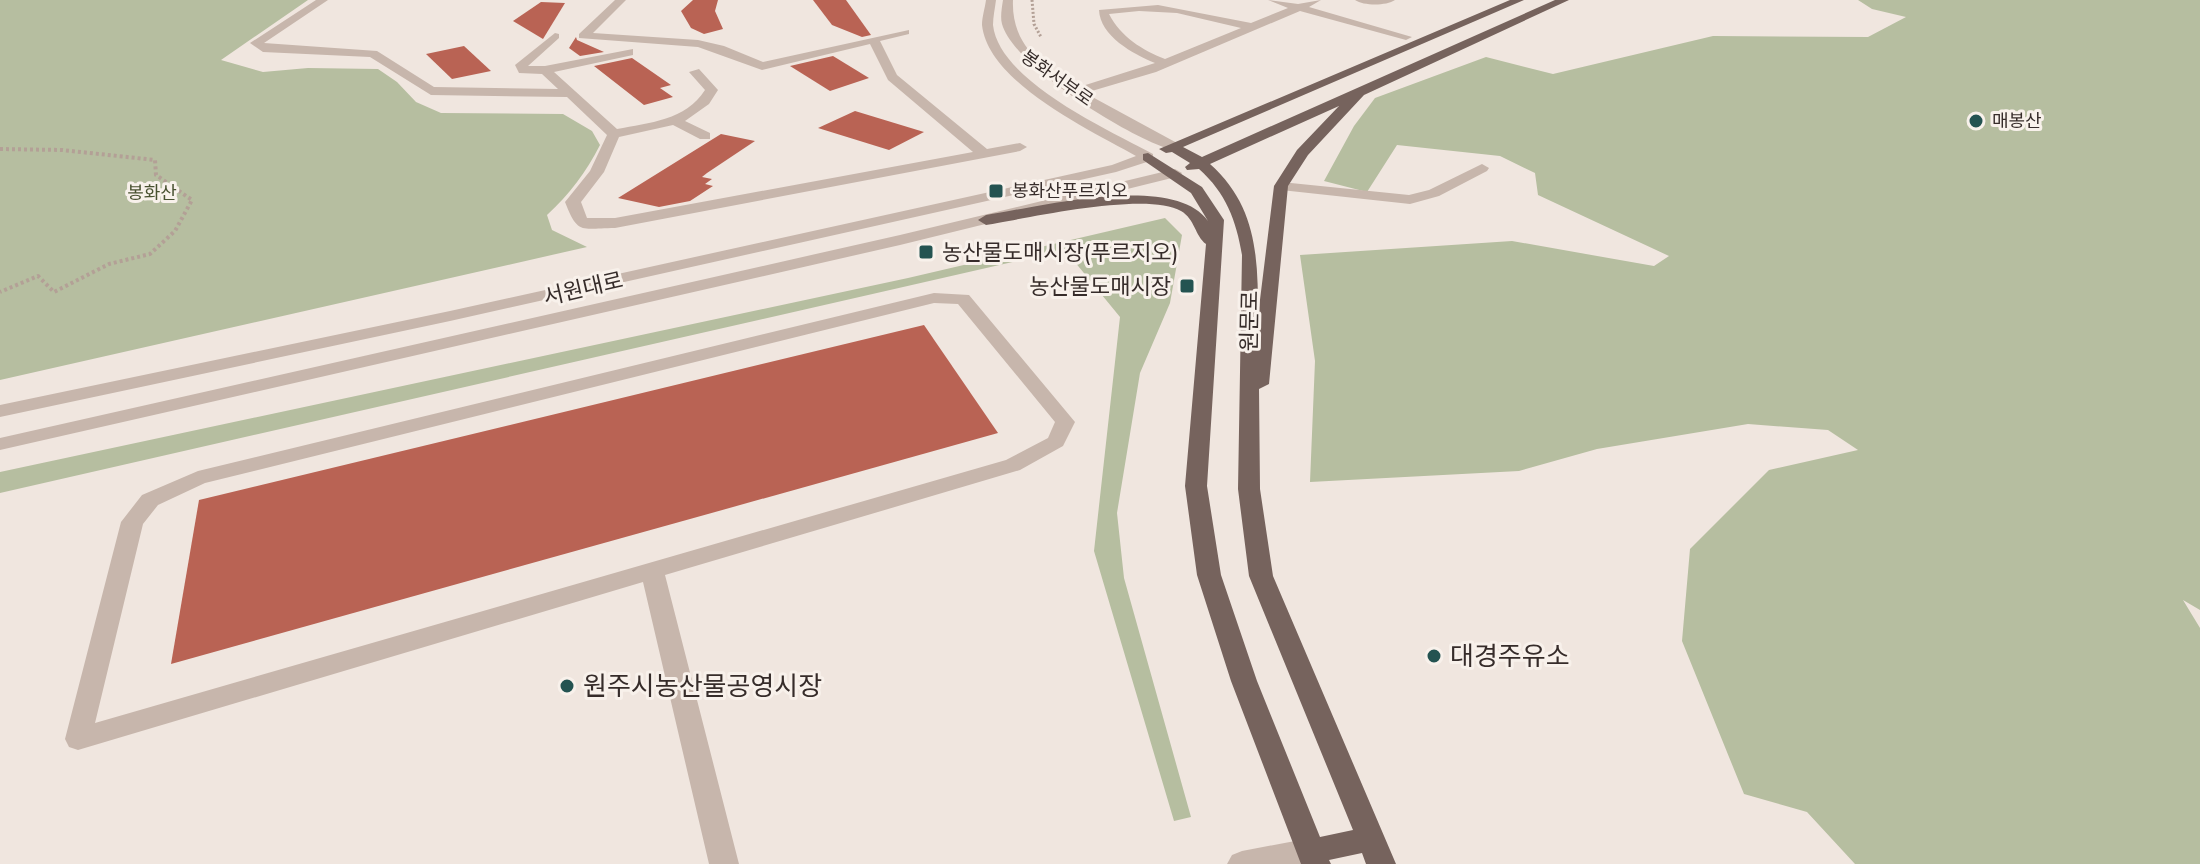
<svg xmlns="http://www.w3.org/2000/svg" width="2200" height="864" font-family="Jost,'Noto Sans KR',sans-serif">
	<rect width="100%" height="100%" fill="#f0e6df"/>
	<!-- green -->
	<g fill="#b6bea0">
		<path d="M0,0H308L221,60L263,72L308,68L378,69L397,82L416,102L441,113L563,114L592,131L600,145C586,172 570,194 547,215L552,230L587,247L0,380Z"/>
		<polygon points="1858,0 2200,0 2200,610 2183,600 2200,628 2200,864 1855,864 1807,812 1744,794 1682,641 1690,549 1769,470 1858,450 1828,430 1748,424 1597,449 1519,471 1310,482 1315,361 1300,255 1512,241 1654,266 1669,256 1538,195 1535,173 1500,156 1397,145 1367,192 1324,181 1354,126 1375,98 1486,57 1553,74 1713,36 1868,37 1906,17 1872,9"/>
		<polygon points="1165,218 1182,235 1170,303 1140,373 1117,513 1124,578 1191,817 1174,821 1094,551 1120,317 1065,250 0,493 0,472 908,278"/>
	</g>
	<!-- building -->
	<g fill="#b96354">
		<polygon points="693,0 718,0 715,11 723,29 704,34 691,28 681,11"/>
		<polygon points="813,0 846,0 871,35 862,37 832,25"/>
		<polygon points="541,2 565,3 543,39 513,21"/>
		<polygon points="576,37 577,40 604,52 580,56 569,48"/>
		<polygon points="464,46 491,71 452,79 426,54"/>
		<polygon points="833,56 869,78 830,91 790,66"/>
		<polygon points="632,58 671,85 660,88 673,97 644,105 594,66"/>
		<polygon points="855,111 924,132 889,150 818,128"/>
		<polygon points="721,134 755,141 707,173 702,177 712,179 705,184 713,186 690,201 659,207 618,198"/>
		<polygon points="924,325 998,433 171,664 199,500"/>
	</g>
	<g fill="none" stroke-linecap="round" stroke-linejoin="round">
		<!-- path-far1 -->
		<polyline stroke="#b3a096" stroke-width="3" stroke-dasharray="2 2" stroke-linecap="butt" points="1032,0 1034,24 1041,37"/>
		<!-- path -->
		<polyline stroke="#b3a096" stroke-width="4" stroke-dasharray="3 3" stroke-linecap="butt" points="0,149 62,150 155,160 156,175 192,200 175,231 150,254 109,264 54,292 38,276 0,292"/>
		<!-- minor -->
		<g fill="#c7b6ac" fill-rule="evenodd">
			<path d="M316,0H328L264,43L377,51L434,87L558,89L542,74L519,73L515,65L555,33L559,34V38L528,66H545L633,49V55L554,72L617,129C649,123 686,120 705,90L689,72L699,69L718,90L709,104L685,121L710,133V139H700L673,125L619,137L604,172L581,202L587,218H615L973,152L888,80L870,44L762,70L698,47L579,38V34L615,0H626L593,33L698,40L724,46L763,62L909,30V34L880,41L897,75L987,149L1020,143L1027,147L1020,151L615,228C582,228 578,236 565,202L590,171L607,135L567,97L431,95L370,57L263,52L250,43Z"/>
			<path d="M986,0H996C995,8 993,17 993,25C999,81 1109,130 1153,154V160L1116,172L450,321L0,417V405L450,311L1112,165L1136,156C1092,131 988,83 982,25C982,17 985,8 986,0Z"/>
			<path d="M1003,0H1013C1011,44 1041,66 1076,88L1155,63C1133,54 1100,36 1099,10L1158,5L1251,23L1288,8L1268,0L1298,4L1321,0L1309,7L1412,37L1406,40L1300,11L1156,72L1085,93L1177,143V149L1172,150C1130,138 1014,67 1002,24C1000,17 1002,7 1003,0ZM1139,11L1177,13L1241,28L1165,59C1142,50 1121,37 1109,14Z"/>
			<path d="M1355,0H1395C1386,6 1364,6 1355,0Z"/>
			<polygon points="1482,164 1489,168 1487,171 1439,196 1410,204 1281,190 1274,186 1281,182 1409,195 1429,190"/>
			<polygon points="1175,169 1182,173 1180,176 900,245 0,450 0,438 900,235"/>
			<path d="M934,293L969,295L1075,422L1063,446L1020,470L665,575L739,864H709L643,582L78,750L69,747L65,739L121,522L142,495L198,471ZM934,303L958,304L1055,422L1048,438L1006,460L95,723L143,524L158,505L205,483Z"/>
			<polygon points="1311,838 1321,842 1326,851 1321,860 1311,864 1227,864 1232,855 1242,851"/>
		</g>
		<!-- major -->
		<path fill="#76635d" fill-rule="evenodd" d="M1510,0H1524L1183,147L1202,157L1555,0H1569L1364,95L1308,155L1288,186L1269,384L1259,389L1260,489L1273,576L1396,864H1366L1362,853L1329,860L1331,864H1301L1231,681L1197,575L1185,486L1206,244C1195,236 1195,219 1181,211C1147,191 1028,218 986,225L978,220L986,215C1039,207 1174,172 1208,221L1191,193L1143,160V154L1148,153L1202,187L1224,220L1207,486L1221,575L1257,681L1320,837L1353,830L1249,576L1238,489L1242,255C1236,220 1226,193 1199,169L1187,170L1185,167L1190,163L1172,152L1166,153L1159,149ZM1339,106L1297,150L1274,186L1258,316C1258,257 1257,206 1210,164Z"/>
	</g>
	<!-- markers -->
	<g fill="#245351" stroke="#f8f1eb" stroke-width="3">
		<circle cx="1976" cy="121" r="8"/>
		<rect x="988" y="183" width="16" height="16" rx="4"/>
		<rect x="918" y="244" width="16" height="16" rx="4"/>
		<rect x="1179" y="278" width="16" height="16" rx="4"/>
		<circle cx="1434" cy="656" r="8"/>
		<circle cx="567" cy="686" r="8"/>
	</g>
	<g text-anchor="middle" dominant-baseline="central" stroke-width="6" stroke-linejoin="round" paint-order="stroke">
		<!-- far-street labels -->
		<g font-size="18" fill="#362c2a" stroke="#f8f1eb">
			<text transform="translate(1057 78) rotate(35)">봉화서부로</text>
		</g>
		<!-- far-poi labels -->
		<g font-size="18" fill="#362c2a" stroke="#f8f1eb" text-anchor="start">
			<text x="1992" y="121">매봉산</text>
			<text x="1012" y="191">봉화산푸르지오</text>
		</g>
		<!-- far-park labels -->
		<g font-size="18" fill="#485130" stroke="#f8f1eb">
			<text x="152" y="193">봉화산</text>
		</g>
		<!-- poi labels -->
		<g font-size="22" fill="#362c2a" stroke="#f8f1eb" text-anchor="start">
			<text x="942" y="252">농산물도매시장(푸르지오)</text>
			<text x="1171" y="286" text-anchor="end">농산물도매시장</text>
		</g>
		<!-- street labels -->
		<g font-size="22" fill="#362c2a" stroke="#f8f1eb">
			<text transform="translate(583 288) rotate(-13)">서원대로</text>
			<text transform="translate(1249 321) rotate(-89)">원문로</text>
		</g>
		<!-- near-poi labels -->
		<g font-size="26" fill="#362c2a" stroke="#f8f1eb" text-anchor="start">
			<text x="1450" y="656">대경주유소</text>
			<text x="583" y="686">원주시농산물공영시장</text>
		</g>
	</g>
</svg>
